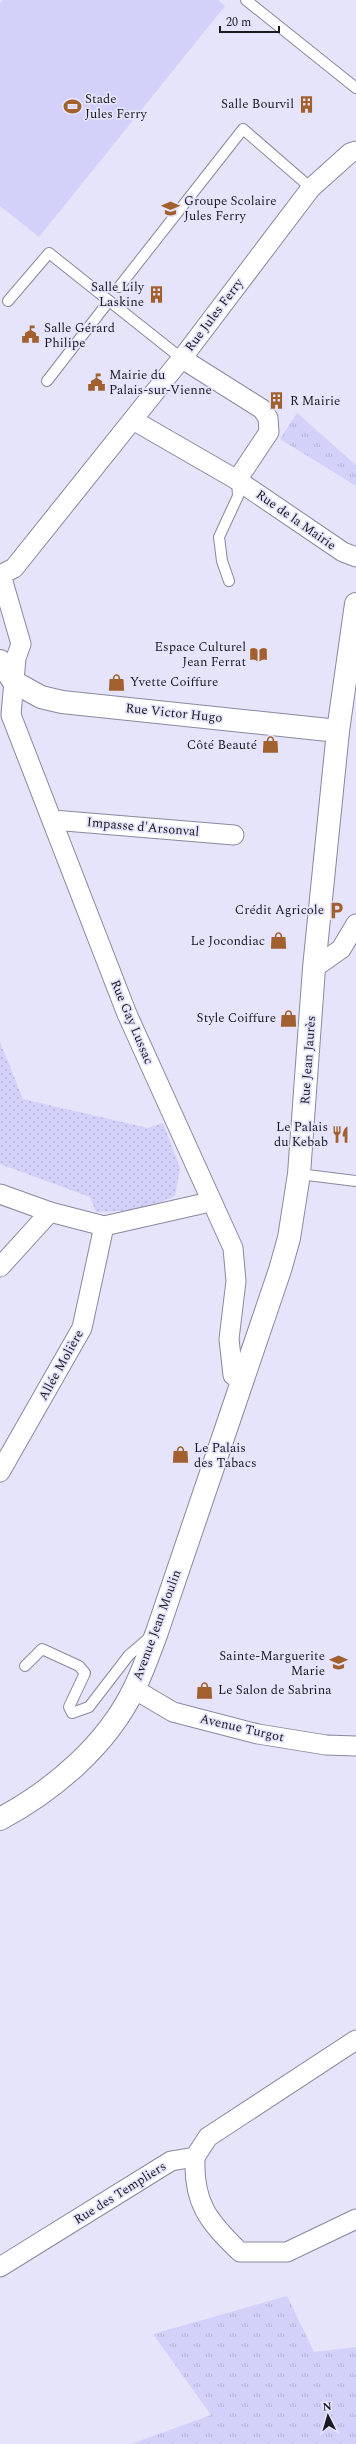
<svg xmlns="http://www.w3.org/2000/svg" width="356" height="2444" font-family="Spectral,serif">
	<defs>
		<pattern id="grass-tufts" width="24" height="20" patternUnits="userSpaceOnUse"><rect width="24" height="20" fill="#d3d0f9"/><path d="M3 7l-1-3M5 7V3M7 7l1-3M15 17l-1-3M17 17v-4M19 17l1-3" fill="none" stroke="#b5b2d5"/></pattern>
		<pattern id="park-dots" width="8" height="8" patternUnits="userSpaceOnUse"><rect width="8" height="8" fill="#d3d0f9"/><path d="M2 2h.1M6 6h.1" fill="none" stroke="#b5b2d5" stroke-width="1.8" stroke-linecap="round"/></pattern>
	</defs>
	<rect width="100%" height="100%" fill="#e5e4fb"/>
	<!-- grass -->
	<g fill="url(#grass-tufts)">
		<polygon points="297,413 356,465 356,486 280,439"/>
		<polygon points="287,2296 314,2352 356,2347 356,2444 131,2444 211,2415 153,2334"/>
	</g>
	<!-- park -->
	<polygon fill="url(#park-dots)" points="0,1042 23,1099 148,1128 163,1123 180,1168 175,1196 141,1210 96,1212 90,1197 0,1164"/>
	<!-- garden -->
	<polygon fill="#d3d0f9" points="3,0 218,0 225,6 39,237 0,206 0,3"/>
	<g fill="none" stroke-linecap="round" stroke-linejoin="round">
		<defs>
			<g id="service">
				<polyline points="246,0 356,88"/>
				<polyline points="119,287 243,129 311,188"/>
				<polyline points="8,301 49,253 181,358"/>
				<polyline points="47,381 109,301"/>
				<polyline points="229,581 222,561 219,537 238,496 237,480"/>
				<polyline points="299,1174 356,1181"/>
				<polyline points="25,1666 42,1649 79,1666 85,1673 69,1707 72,1713 89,1707 129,1655 150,1637"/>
			</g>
			<g id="minor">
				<polyline points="181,358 262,409 268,418 269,432 237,480"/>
				<polyline points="133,420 237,480 343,552 356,557"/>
				<polyline points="0,575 14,568 186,353 311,188 350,153 356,151"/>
				<polyline points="1,575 21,644 16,658 11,715 127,1014 233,1248 236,1281 229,1339 233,1375 243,1382"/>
				<polyline points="53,820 234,835"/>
				<polyline points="314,968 341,949 356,924"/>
				<polyline points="0,1194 50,1212 104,1226 210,1202"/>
				<polyline points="0,1267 50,1212"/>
				<polyline points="0,1472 82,1328 104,1226"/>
				<polyline points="134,1689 173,1712 258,1734 326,1745 356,1746"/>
				<path d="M195,2157C193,2203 208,2221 240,2252H287L356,2219"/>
				<polyline points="0,2267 171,2161 195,2157 208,2137 356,2040"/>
			</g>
			<polyline id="tertiary" points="0,661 14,682 41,697 62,702 338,731"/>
			<path id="secondary" d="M0,1819C54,1790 107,1745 134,1689C143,1671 150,1651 157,1632L280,1270L289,1238L299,1174L314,968L338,731L356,604"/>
		</defs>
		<!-- service casing -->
		<use href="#service" stroke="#89889d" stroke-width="12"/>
		<!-- minor casing -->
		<use href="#minor" stroke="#89889d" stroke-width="21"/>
		<!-- tertiary casing -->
		<use href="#tertiary" stroke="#89889d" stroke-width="24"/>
		<!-- secondary casing -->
		<use href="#secondary" stroke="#89889d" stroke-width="24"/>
		<!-- service -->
		<use href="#service" stroke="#fff" stroke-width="10"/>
		<!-- minor -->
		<use href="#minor" stroke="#fff" stroke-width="19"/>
		<!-- tertiary -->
		<use href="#tertiary" stroke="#fff" stroke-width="22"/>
		<!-- secondary -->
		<use href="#secondary" stroke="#fff" stroke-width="22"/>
	</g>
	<!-- icons -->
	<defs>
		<symbol id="building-bare" viewBox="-9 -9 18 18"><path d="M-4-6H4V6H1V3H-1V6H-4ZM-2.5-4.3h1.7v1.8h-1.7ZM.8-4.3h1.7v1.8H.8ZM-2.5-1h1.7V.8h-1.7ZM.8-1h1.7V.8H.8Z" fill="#a2602e" stroke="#e5e4fb" stroke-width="2.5" paint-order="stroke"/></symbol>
		<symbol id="stadium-bare" viewBox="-9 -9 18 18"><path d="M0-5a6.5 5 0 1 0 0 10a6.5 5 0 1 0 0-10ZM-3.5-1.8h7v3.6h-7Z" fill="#a2602e" stroke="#e5e4fb" stroke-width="2.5" paint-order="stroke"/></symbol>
		<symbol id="school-bare" viewBox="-9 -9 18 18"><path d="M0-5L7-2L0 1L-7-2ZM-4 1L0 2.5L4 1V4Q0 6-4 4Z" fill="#a2602e" stroke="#e5e4fb" stroke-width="2.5" paint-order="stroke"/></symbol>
		<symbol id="civic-bare" viewBox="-9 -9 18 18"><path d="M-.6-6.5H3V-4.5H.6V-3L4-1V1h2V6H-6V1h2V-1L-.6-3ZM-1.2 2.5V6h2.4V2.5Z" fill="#a2602e" stroke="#e5e4fb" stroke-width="2.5" paint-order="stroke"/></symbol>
		<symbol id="library-bare" viewBox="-9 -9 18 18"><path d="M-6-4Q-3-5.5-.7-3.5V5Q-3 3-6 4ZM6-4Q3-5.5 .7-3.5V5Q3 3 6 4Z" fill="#a2602e" stroke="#e5e4fb" stroke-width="2.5" paint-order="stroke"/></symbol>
		<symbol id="shop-bare" viewBox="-9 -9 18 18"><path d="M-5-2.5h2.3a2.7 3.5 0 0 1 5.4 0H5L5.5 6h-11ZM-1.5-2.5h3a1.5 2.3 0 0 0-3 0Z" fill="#a2602e" stroke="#e5e4fb" stroke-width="2.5" paint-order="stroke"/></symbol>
		<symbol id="parking-bare" viewBox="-9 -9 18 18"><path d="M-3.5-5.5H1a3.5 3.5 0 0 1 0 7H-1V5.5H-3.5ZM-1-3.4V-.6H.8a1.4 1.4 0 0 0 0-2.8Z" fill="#a2602e" stroke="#e5e4fb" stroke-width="2.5" paint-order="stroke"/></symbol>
		<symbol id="restaurant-bare" viewBox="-9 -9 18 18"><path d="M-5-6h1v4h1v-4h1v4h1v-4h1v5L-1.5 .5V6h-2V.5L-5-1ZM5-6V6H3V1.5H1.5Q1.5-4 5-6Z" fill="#a2602e" stroke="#e5e4fb" stroke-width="2.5" paint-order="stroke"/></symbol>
	</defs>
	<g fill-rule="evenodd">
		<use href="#building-bare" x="294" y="92" width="25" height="25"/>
		<use href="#stadium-bare" x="60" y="94" width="25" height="25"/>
		<use href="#school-bare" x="158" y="196" width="25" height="25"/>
		<use href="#building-bare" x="144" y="282" width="25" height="25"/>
		<use href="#civic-bare" x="18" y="322" width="25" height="25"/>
		<use href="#civic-bare" x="84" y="370" width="25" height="25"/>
		<use href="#building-bare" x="264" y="388" width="25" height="25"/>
		<use href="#library-bare" x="246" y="642" width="25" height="25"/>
		<use href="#shop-bare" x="104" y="670" width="25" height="25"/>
		<use href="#shop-bare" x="258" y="732" width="25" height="25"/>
		<use href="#parking-bare" x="324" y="898" width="25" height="25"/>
		<use href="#shop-bare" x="266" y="928" width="25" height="25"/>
		<use href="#shop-bare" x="276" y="1006" width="25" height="25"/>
		<use href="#restaurant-bare" x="328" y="1122" width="25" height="25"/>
		<use href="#shop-bare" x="168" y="1442" width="25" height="25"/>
		<use href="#school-bare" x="326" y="1650" width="25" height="25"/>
		<use href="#shop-bare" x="192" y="1678" width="25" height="25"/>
	</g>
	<g text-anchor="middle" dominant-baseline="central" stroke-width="3.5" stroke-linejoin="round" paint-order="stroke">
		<!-- poi labels -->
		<g font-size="13" fill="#191921" stroke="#e5e4fb" text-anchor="end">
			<text x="85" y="99" text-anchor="start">Stade<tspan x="85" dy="15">Jules Ferry</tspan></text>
			<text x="294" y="104">Salle Bourvil</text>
			<text x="184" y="201" text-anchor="start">Groupe Scolaire<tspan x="184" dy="15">Jules Ferry</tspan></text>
			<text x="144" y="287">Salle Lily<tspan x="144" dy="15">Laskine</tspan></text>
			<text x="44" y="328" text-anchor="start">Salle Gérard<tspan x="44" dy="15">Philipe</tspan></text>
			<text x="109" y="375" text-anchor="start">Mairie du<tspan x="109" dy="15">Palais-sur-Vienne</tspan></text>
			<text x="290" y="401" text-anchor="start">R Mairie</text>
			<text x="246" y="647">Espace Culturel<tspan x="246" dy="15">Jean Ferrat</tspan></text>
			<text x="130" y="682" text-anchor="start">Yvette Coiffure</text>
			<text x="257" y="745">Côté Beauté</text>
			<text x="324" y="910">Crédit Agricole</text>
			<text x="265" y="941">Le Jocondiac</text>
			<text x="276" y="1018">Style Coiffure</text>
			<text x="328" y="1127">Le Palais<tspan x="328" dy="15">du Kebab</tspan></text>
			<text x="194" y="1448" text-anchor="start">Le Palais<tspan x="194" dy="15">des Tabacs</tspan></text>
			<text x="325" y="1656">Sainte-Marguerite<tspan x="325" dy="15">Marie</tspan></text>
			<text x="218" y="1690" text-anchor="start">Le Salon de Sabrina</text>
		</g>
		<!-- street labels -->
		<g font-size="13" fill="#191921" stroke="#e5e4fb">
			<text transform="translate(214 315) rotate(-53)">Rue Jules Ferry</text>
			<text transform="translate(296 520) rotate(35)">Rue de la Mairie</text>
			<text transform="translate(174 713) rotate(6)">Rue Victor Hugo</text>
			<text transform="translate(143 827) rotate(5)">Impasse d'Arsonval</text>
			<text transform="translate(132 1022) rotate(67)">Rue Gay Lussac</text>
			<text transform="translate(308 1060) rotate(-86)">Rue Jean Jaurès</text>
			<text transform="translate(61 1365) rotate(-61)">Allée Molière</text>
			<text transform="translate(157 1625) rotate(-70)">Avenue Jean Moulin</text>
			<text transform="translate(242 1728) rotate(13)">Avenue Turgot</text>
			<text transform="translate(120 2193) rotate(-32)">Rue des Templiers</text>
		</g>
	</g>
	<!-- north arrow -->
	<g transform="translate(328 2416) rotate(355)" stroke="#e5e4fb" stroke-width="3" paint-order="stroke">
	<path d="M0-3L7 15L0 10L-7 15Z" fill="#191921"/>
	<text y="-6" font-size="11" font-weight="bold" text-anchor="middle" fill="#191921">N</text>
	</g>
	<!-- scale -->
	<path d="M220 26v6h59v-6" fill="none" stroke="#191921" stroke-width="2"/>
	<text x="226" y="26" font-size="12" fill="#191921" stroke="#e5e4fb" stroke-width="3" paint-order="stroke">20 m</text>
</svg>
